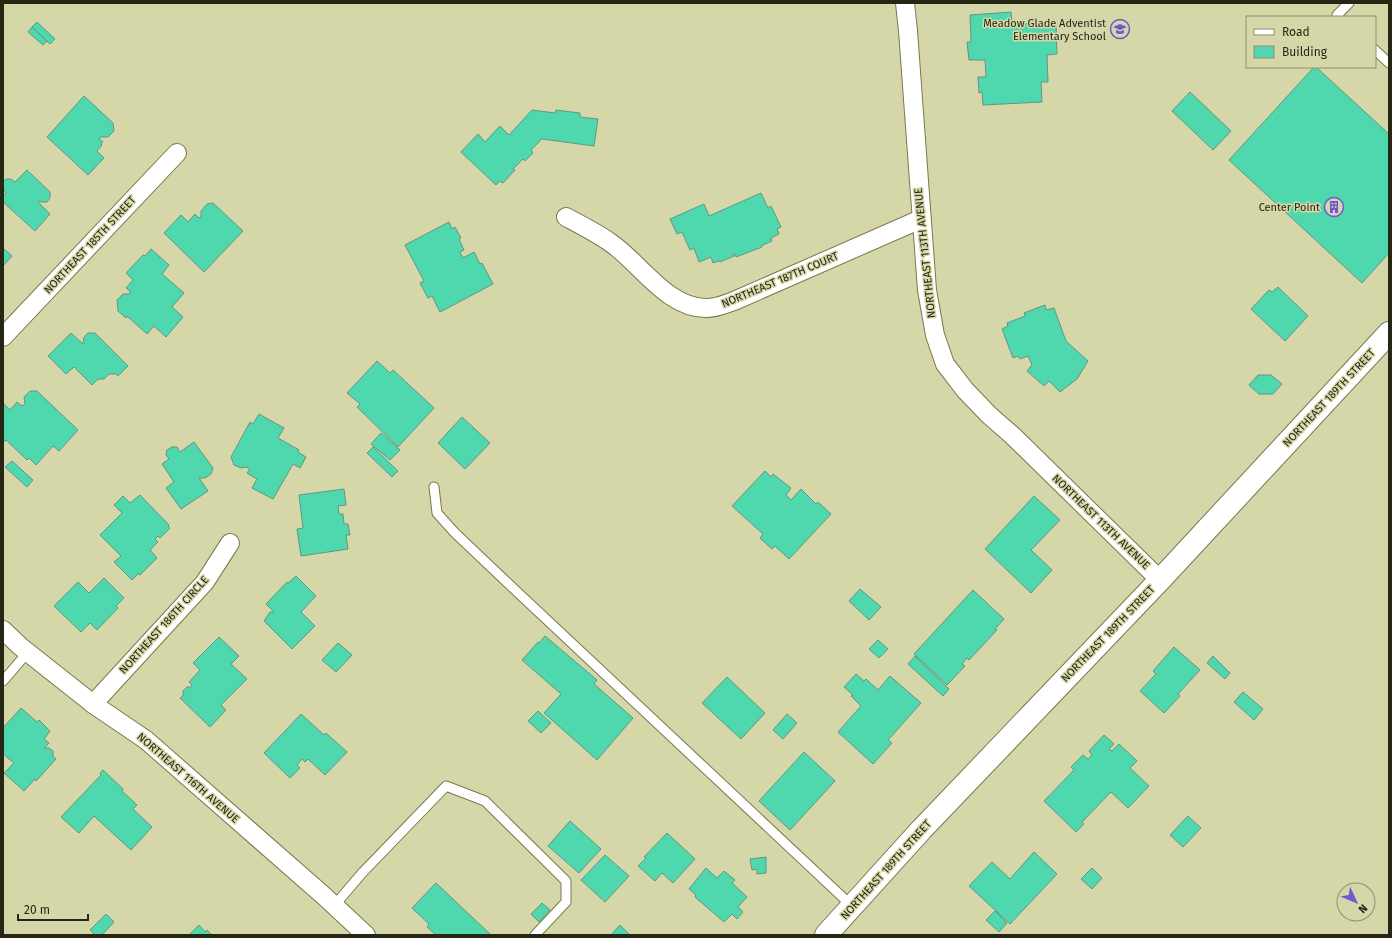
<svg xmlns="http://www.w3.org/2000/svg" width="1392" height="938" font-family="'Fira Sans',sans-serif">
	<rect width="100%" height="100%" fill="#d5d7a8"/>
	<!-- building -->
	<g fill="#4fd8ae" stroke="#639583">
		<polygon points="1011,12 1012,22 1023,21 1023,24 1056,22 1057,54 1047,55 1048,82 1041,82 1042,102 983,105 982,92 979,93 978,77 986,77 985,60 969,60 967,42 971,42 970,15"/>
		<polygon points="37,22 55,39 50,44 32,27"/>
		<polygon points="32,27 47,41 43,45 28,32"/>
		<polygon points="1314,67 1316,67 1389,134 1389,253 1362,283 1229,160"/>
		<polygon points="1190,92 1231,131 1213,150 1172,111"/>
		<polygon points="84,96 113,123 114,131 108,137 101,137 99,139 103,142 101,144 102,145 97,151 104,158 88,175 47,137"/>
		<polygon points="532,110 555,113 556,110 580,113 580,117 598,119 594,146 542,139 531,150 533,153 525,161 523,159 513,169 515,170 503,183 500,181 496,185 461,152 478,134 485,142 500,126 509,135"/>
		<polygon points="27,170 50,192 50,198 47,202 41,202 39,201 38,202 50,214 35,231 3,202 3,196 6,193 3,189 3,182 6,179 11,179 15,182"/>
		<polygon points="761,193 768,208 771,206 781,227 777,229 779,234 771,238 772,241 761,246 762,247 736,257 735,254 733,254 734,256 720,262 719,261 713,263 711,257 699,262 694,248 690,250 682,232 677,234 670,219 704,204 709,216"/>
		<polygon points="213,203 243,231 204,272 164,233 181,215 188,222 195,214 199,218 201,216 201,211 207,204"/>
		<polygon points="449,222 452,229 455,227 461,238 459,239 464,250 460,252 463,258 474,252 480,264 482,263 493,284 440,312 432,296 428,298 420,283 424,281 405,245"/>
		<polygon points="3,248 12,256 3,266"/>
		<polygon points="151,249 169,265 162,274 184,293 172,307 183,317 166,337 154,326 147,334 127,316 126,318 118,311 117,300 123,294 128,294 131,292 126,288 133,280 126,273 143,255 145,256"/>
		<polygon points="1278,287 1308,316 1285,341 1251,309 1269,290 1272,292"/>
		<polygon points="1045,305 1046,310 1054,308 1066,341 1088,361 1077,379 1060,392 1049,381 1044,386 1027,371 1032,365 1028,356 1020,359 1018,356 1013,358 1002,329 1008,326 1007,323 1025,316 1024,313"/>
		<polygon points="71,333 83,344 84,337 88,333 95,333 128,366 118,376 116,374 109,374 104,379 98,379 92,385 74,367 66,374 48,356"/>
		<polygon points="377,361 390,373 393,370 434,408 398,447 357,407 360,404 347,393"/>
		<polygon points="1258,375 1271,375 1282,384 1273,394 1259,394 1249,385"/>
		<polygon points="30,391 37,391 78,430 59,451 53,446 36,465 29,458 27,460 6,440 3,443 3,404 4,404 10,410 17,402 22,406 25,404 24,397"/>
		<polygon points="259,414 284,428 278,438 299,450 298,452 306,457 300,468 293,464 273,499 252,488 257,479 247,473 250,469 246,467 241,468 234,465 231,457 250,422 253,424"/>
		<polygon points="462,417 490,443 465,469 438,443"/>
		<polygon points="381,433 400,450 390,460 371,444"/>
		<polygon points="194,442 213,468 211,474 205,478 199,478 208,491 181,509 166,488 174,482 162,464 169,459 166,455 167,450 172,447 177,447 180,452"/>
		<polygon points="373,447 398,471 392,477 367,453"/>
		<polygon points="12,461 33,480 27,487 5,467"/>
		<polygon points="765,471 771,477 773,474 791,488 786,495 791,500 801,489 816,504 818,502 831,514 789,559 775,546 772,549 760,538 763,534 732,506"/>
		<polygon points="344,489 346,505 338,506 339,514 343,514 344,524 348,524 350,535 346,535 348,549 301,556 297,529 303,528 299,495"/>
		<polygon points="140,495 169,525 168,526 170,528 160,538 158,536 155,539 158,542 150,550 157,558 140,575 138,574 132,580 114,562 121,556 100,535 122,513 114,505 123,496 130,503"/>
		<polygon points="1034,496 1060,520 1031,550 1052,570 1031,593 985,549"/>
		<polygon points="296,576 316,596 301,612 315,626 292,649 264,621 270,612 274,612 266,604 287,582 288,583"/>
		<polygon points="104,578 124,598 116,606 118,608 97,630 90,623 81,632 54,606 78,582 89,593"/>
		<polygon points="860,589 881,607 869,620 849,601"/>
		<polygon points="973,590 1004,619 995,629 997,630 969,660 967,658 962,664 965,666 947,685 914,654"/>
		<polygon points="545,636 597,680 594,684 633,718 597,760 544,713 561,694 522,660 538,642 539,643"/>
		<polygon points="219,637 239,656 231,664 247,679 221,705 226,710 210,727 180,698 183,696 183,691 187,687 191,687 192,685 189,682 200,670 193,663"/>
		<polygon points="878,640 888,649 879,658 869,649"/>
		<polygon points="338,643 352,655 336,672 322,660"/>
		<polygon points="1174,647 1200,670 1178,694 1180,696 1164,713 1140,691 1156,674 1153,671"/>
		<polygon points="915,656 949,689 943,696 908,664"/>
		<polygon points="1213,656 1230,673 1225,679 1207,663"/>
		<polygon points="856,674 864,681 866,679 878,690 890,676 921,703 888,740 892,743 873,764 838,732 861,706 851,696 853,695 844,687"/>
		<polygon points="727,677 765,713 741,739 702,703"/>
		<polygon points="1243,692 1263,709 1254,720 1234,702"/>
		<polygon points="21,708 37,722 39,720 50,731 44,739 49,743 44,748 49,748 53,751 53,756 56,759 36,781 35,779 24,791 4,773 14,763 3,754 3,728"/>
		<polygon points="538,711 551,723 541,733 528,721"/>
		<polygon points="301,714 324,735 326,733 347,752 325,775 308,759 305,762 302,759 297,765 300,768 290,778 264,753"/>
		<polygon points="787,714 797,723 783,739 773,730"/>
		<polygon points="1104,735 1114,744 1109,749 1112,751 1119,744 1137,761 1130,768 1149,786 1128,808 1111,792 1082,822 1084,824 1076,832 1044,801 1074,770 1071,767 1083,755 1088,759 1092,755 1089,751"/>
		<polygon points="804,752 835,781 790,830 759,801"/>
		<polygon points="103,770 123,789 122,791 137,805 133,809 152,827 131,850 94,816 79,833 61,817 101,775 100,773"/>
		<polygon points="1188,816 1201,828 1183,847 1170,835"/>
		<polygon points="570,821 601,849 579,873 548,846"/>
		<polygon points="667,833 695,859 673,883 662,873 655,881 638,866 646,858 644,857"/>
		<polygon points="1034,852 1057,874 1010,924 969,886 992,862 1010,879"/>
		<polygon points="605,855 629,876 605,902 581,880"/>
		<polygon points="766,857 766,873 757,874 757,869 752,870 750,859"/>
		<polygon points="706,868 717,878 724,871 735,880 732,883 747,897 738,907 743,912 737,919 732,914 724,922 695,897 696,895 689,889"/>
		<polygon points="1092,868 1102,878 1092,889 1081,879"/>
		<polygon points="436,883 491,935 436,935 427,927 429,924 412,908"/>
		<polygon points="542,903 550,910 539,922 531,914"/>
		<polygon points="995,911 1007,923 999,932 986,920"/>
		<polygon points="106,914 114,922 102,935 95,935 90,930"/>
		<polygon points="199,925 205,932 207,930 212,935 189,935"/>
		<polygon points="620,925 630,935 611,935"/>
	</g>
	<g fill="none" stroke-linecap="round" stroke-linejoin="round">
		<defs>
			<g id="service">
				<polyline points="1339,17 1337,15 1349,3"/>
				<polyline points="1375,50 1389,63"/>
				<polyline points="434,487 437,513 455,533 513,588 852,906"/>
				<polyline points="3,681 28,652"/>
				<polyline points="334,906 363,872 446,786 485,801 566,881 566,902 535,935"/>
			</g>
			<g id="minor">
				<polyline points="905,3 908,31 927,290 935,335 945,364 952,373 965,390 989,415 1013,436 1160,580"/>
				<path d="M566,217C581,225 597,233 611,243C641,264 668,309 707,308C717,308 725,304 734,301L921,219"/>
				<polyline points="3,337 177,153"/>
				<polyline points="3,630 21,647 93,704 146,740 324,896 366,935"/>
				<polyline points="93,704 205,582 230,543"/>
			</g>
			<polyline id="tertiary" points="826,935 921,830 1160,580 1389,333"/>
		</defs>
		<!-- service casing -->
		<use href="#service" stroke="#78794e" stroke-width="11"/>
		<!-- minor casing -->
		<use href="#minor" stroke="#78794e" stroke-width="20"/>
		<!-- tertiary casing -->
		<use href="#tertiary" stroke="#78794e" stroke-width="24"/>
		<!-- service -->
		<use href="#service" stroke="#fff" stroke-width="9"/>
		<!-- minor -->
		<use href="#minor" stroke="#fff" stroke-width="18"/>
		<!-- tertiary -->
		<use href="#tertiary" stroke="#fff" stroke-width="22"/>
	</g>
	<!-- icons -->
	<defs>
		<symbol id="school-ring" viewBox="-11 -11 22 22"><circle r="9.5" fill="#d5d7a8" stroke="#7157d1" stroke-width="1.5"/><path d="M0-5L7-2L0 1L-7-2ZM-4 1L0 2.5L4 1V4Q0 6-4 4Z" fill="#7157d1"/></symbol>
		<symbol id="building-ring" viewBox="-11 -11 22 22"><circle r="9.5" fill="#d5d7a8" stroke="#7157d1" stroke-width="1.5"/><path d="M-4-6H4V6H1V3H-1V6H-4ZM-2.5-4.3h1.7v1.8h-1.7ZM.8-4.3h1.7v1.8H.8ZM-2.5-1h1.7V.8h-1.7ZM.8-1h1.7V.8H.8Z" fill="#7157d1"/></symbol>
	</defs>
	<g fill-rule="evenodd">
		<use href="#school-ring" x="1109" y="18" width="22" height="22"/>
		<use href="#building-ring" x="1323" y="196" width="22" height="22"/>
	</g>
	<g text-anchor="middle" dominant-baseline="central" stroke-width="3" stroke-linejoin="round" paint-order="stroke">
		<!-- poi labels -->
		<g font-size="11" fill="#252614" stroke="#d5d7a8" text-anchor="end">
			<text x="1106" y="23">Meadow Glade Adventist<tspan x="1106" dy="13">Elementary School</tspan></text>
			<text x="1320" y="207">Center Point</text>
		</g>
		<!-- street labels -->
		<g font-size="11" fill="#252614" stroke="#d5d7a8">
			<text transform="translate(90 245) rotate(-47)">NORTHEAST 185TH STREET</text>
			<text transform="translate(925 253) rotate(-96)">NORTHEAST 113TH AVENUE</text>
			<text transform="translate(780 280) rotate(-23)">NORTHEAST 187TH COURT</text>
			<text transform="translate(1329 398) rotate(-47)">NORTHEAST 189TH STREET</text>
			<text transform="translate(1101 522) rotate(44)">NORTHEAST 113TH AVENUE</text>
			<text transform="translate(164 625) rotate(-48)">NORTHEAST 186TH CIRCLE</text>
			<text transform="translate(1108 634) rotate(-46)">NORTHEAST 189TH STREET</text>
			<text transform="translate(188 778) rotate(41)">NORTHEAST 116TH AVENUE</text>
			<text transform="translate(886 870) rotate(-48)">NORTHEAST 189TH STREET</text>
		</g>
	</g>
	<!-- border -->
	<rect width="1392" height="938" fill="none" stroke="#252614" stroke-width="8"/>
	<!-- legend -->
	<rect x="1246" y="16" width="130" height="52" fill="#d5d7a8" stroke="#8f906d"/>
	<rect x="1254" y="29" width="20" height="6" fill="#ffffff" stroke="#8f906d"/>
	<text x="1282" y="36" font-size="12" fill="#252614">Road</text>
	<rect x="1254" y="46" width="20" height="12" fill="#4fd8ae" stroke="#8f906d"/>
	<text x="1282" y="56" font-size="12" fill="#252614">Building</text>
	<!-- north arrow -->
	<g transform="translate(1356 902) rotate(134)"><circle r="19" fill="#d5d7a8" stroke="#8f906d"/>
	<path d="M0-3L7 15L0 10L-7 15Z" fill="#7157d1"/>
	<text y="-6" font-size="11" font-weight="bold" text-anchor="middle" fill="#252614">N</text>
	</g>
	<!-- scale -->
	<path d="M18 914v6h70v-6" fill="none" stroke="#252614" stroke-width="2"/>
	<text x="24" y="914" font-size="12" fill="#252614" stroke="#d5d7a8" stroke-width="3" paint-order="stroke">20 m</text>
</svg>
